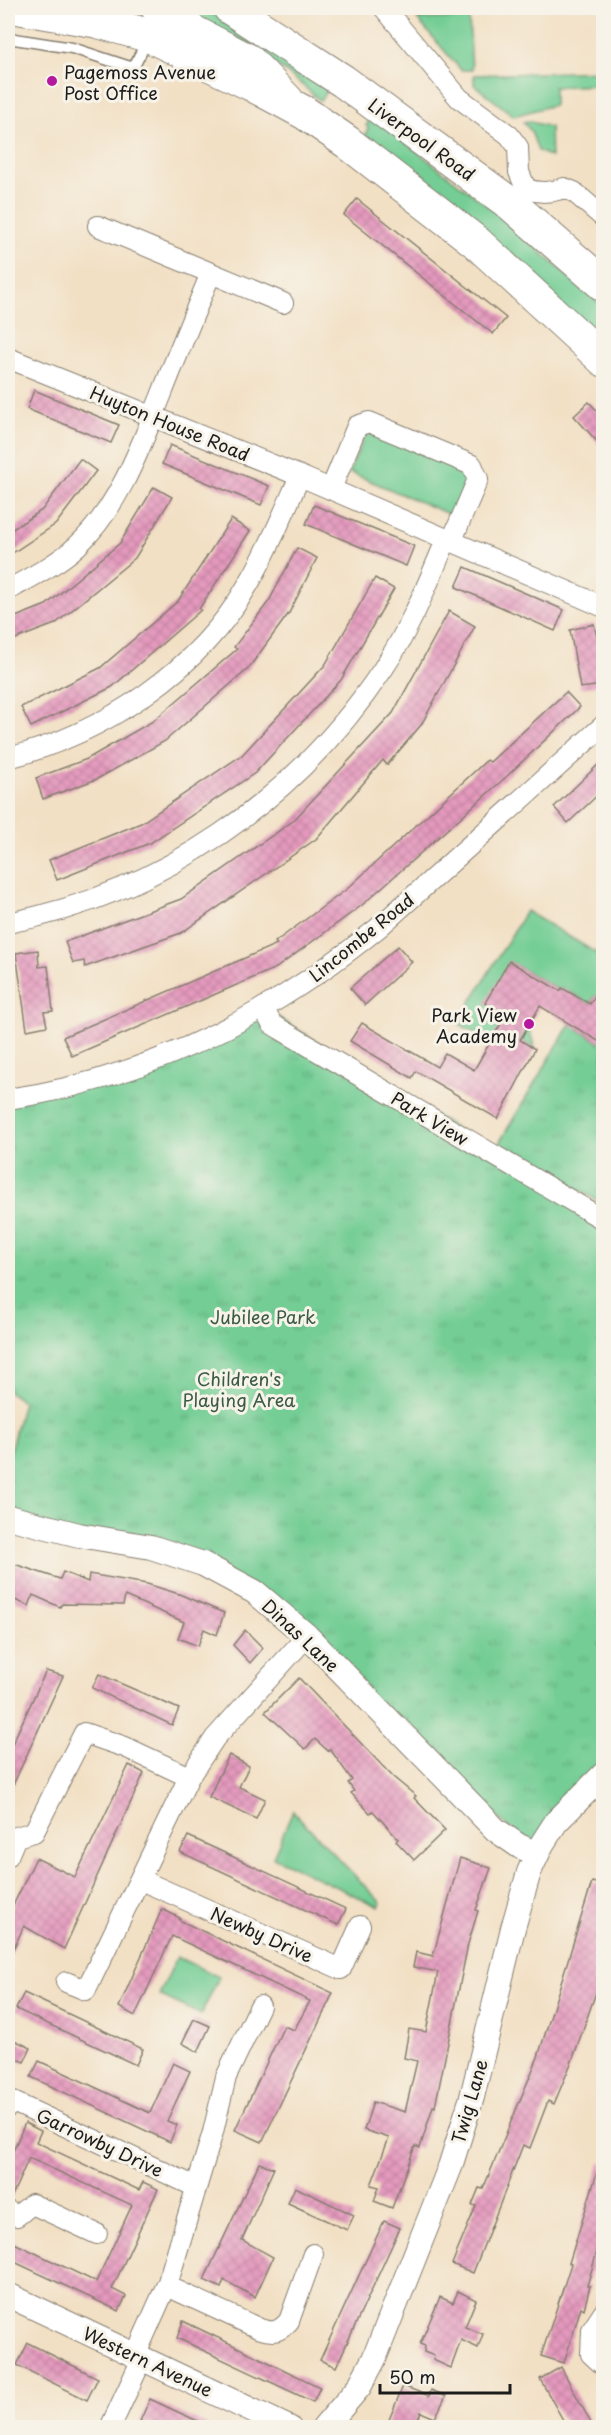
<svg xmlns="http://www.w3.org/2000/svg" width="611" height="2435" font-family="'Playpen Sans',sans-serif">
	<defs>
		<pattern id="park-tufts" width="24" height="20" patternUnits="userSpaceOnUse" patternTransform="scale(1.5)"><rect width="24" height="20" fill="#73cd94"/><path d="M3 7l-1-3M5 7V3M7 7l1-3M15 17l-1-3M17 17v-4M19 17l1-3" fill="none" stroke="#63af7f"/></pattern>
		<pattern id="building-cross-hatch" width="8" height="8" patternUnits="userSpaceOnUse" patternTransform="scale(1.5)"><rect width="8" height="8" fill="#e499bd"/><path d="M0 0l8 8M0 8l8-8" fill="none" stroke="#c383a2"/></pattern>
	</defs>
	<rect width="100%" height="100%" fill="#f7f3e8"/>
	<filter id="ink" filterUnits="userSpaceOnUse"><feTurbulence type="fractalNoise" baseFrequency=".0167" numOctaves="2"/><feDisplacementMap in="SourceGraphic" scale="12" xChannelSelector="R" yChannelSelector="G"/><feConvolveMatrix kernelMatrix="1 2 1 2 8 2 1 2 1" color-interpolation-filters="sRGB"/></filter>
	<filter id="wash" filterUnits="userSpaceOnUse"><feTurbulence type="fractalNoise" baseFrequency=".008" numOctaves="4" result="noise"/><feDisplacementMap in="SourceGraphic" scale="24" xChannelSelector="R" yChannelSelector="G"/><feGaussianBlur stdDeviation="1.35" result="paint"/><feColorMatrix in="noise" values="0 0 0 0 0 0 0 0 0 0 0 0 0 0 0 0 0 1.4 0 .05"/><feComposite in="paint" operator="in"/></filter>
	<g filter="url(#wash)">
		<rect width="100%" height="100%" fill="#f2e0c5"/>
		<!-- grass -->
		<g fill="#73cd94" stroke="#487458" stroke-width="1.5">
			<path d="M178,8H202L223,18L329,88L320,101C278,60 229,34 178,8Z"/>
			<polygon points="469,18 472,70 461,70 417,19"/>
			<polygon points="603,71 597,85 554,87 554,105 514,116 474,85 474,75"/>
			<polygon points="372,117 493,210 603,307 603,342 365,138 368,128 366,125"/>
			<polygon points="528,121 550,127 551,157 538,151 531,131 523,122"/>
			<polygon points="373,433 463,471 469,481 453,516 349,472 365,436"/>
			<polygon points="526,911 603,957 603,1001 595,996 590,1004 562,988 560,991 510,962 535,1049 499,1028 491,1042 458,1023"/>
			<polygon points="293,1811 381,1903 379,1907 273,1857"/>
			<polygon points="177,1957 219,1977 201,2015 159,1995"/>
		</g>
		<!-- park -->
		<g fill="url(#park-tufts)" stroke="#487458" stroke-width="1.5">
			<polygon points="263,1008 603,1220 603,1780 537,1854 255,1592 203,1564 8,1517 8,1459 23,1402 8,1391 8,1104 133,1070"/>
			<polygon points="570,1024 603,1044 603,1204 499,1143"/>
		</g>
		<g id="blocks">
			<!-- building -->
			<g fill="url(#building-cross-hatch)">
				<polygon points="357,199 506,318 493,334 344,215"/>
				<polygon points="34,390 119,425 111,443 27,409"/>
				<polygon points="589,402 603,417 603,448 574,416"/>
				<polygon points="170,445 269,486 261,505 162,464"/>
				<polygon points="80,459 96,471 78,495 56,524 8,556 8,532 42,510"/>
				<polygon points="154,487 172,497 135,558 55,624 8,642 8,620 46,605 120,543"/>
				<polygon points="314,505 414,546 406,566 306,524"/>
				<polygon points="231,519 250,531 199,609 201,610 112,687 31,727 21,707 100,668 178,601"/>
				<polygon points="297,548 317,558 289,613 248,669 165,741 97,779 43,799 36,778 87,759 153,721 237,649 234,647 269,601"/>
				<polygon points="465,567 564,610 555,631 456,587"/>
				<polygon points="375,578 394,589 341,680 255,773 150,843 57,880 49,860 141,823 242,755 325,665"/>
				<polygon points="449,611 475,626 421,725 387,765 383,760 316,839 181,933 85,967 84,961 73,963 65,942 181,899 293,821 393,713"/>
				<polygon points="594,624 603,665 603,685 580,688 570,630"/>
				<polygon points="566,692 580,707 506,777 361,906 276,968 72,1056 63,1037 277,944 275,942 347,889 487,760 490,762"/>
				<polygon points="603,760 603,790 568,823 554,807"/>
				<polygon points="398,946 412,962 365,1005 350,988"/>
				<polygon points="38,950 39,967 48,966 53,1011 44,1012 47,1026 27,1030 16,953"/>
				<polygon points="509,961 560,991 562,988 590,1004 595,996 603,1001 603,1044 540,1006 520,1040 535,1049 498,1119 416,1071 412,1078 350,1041 362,1023 437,1067 445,1053 474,1070 506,1015 485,1003"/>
				<polygon points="8,1562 60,1579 63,1572 88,1582 89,1574 147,1584 179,1594 224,1613 217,1635 204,1629 198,1646 178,1638 184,1622 125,1596 123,1605 62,1604 60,1607 33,1595 29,1606 8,1597"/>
				<polygon points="245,1630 263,1648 250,1663 233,1645"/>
				<polygon points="46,1671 63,1676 8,1796 8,1753"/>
				<polygon points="99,1674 179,1709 172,1725 92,1688"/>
				<polygon points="299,1678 393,1777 416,1796 414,1798 445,1830 414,1860 396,1841 398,1839 373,1811 370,1813 351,1793 354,1791 348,1783 352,1780 330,1749 328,1751 315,1739 305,1749 265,1712"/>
				<polygon points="229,1755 249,1766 239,1787 265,1799 256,1819 209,1797"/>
				<polygon points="129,1765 144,1773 64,1949 24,1926 8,1960 8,1916 36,1858 75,1877"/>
				<polygon points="188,1836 346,1909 338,1925 180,1852"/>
				<polygon points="460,1858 491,1868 476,1910 478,1911 468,1944 435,2107 433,2106 420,2148 415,2146 392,2208 374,2201 379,2187 371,2185 389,2138 364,2130 373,2102 405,2112 417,2061 404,2058 409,2029 426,2032 438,1972 413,1967 416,1952 433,1956"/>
				<polygon points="592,1882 603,1885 603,1964 601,1978 572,2061 554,2104 548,2101 530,2148 523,2145 473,2273 452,2264 476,2206 472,2205 479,2188 483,2189 538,2057"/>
				<polygon points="162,1909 180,1918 179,1920 333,1993 262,2142 235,2130 284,2026 294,2030 310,2001 172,1936 135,2016 119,2007"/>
				<polygon points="24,1993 143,2049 136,2065 16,2009"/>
				<polygon points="194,2019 210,2026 198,2052 182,2043"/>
				<polygon points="8,2037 31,2048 24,2062 8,2055"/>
				<polygon points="39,2061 150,2113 173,2063 190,2071 167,2121 177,2125 170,2142 31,2077"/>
				<polygon points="25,2123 41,2131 36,2142 139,2190 143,2182 158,2189 112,2289 126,2296 119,2311 8,2259 8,2240 96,2282 132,2205 29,2158 10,2200 8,2199 8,2163"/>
				<polygon points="259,2163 274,2168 242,2240 273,2257 255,2297 224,2280 221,2288 204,2280"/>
				<polygon points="600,2163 603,2164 603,2231 587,2286 590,2286 584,2309 581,2307 564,2363 541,2356 571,2264 569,2263"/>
				<polygon points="295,2187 354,2215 347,2230 288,2203"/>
				<polygon points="384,2221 400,2228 336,2367 320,2360"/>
				<polygon points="458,2291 476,2300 465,2327 483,2334 478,2348 461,2340 451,2368 433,2360 434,2356 424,2352 425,2346 420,2344 440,2297 453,2303"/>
				<polygon points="183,2321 320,2387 313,2402 177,2338"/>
				<polygon points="28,2343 98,2378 87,2400 17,2365"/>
				<polygon points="561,2367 593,2427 567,2427 540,2379"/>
				<polygon points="403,2386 429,2396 431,2390 446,2396 435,2418 421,2412 415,2427 386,2427"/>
				<polygon points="150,2399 180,2413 211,2427 154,2427 140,2421"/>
			</g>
		</g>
	</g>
	<g filter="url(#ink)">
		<use href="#blocks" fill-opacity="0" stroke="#877e70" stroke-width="1.5"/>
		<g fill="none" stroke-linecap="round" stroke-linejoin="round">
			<defs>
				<polyline id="service" points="8,38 72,48 133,68 148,39"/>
				<g id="minor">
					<polyline points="384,8 459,98 509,135 518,147 519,172 526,189"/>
					<path d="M518,198L526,189C540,193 550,193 564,188L574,192L604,218"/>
					<polyline points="98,226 211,273"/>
					<polyline points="8,358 300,476 604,607"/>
					<polyline points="331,489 357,426 369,422 472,465 478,479 452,540"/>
					<path d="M8,590C31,577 56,565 77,546C119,507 140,448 161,396C177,355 194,314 211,273L283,303"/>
					<path d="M8,758C103,734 200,670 249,583C269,549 284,512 300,476"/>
					<path d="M8,923C162,893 296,800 383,669C410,629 428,583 447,538"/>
					<polyline points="263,1008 272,1024 280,1029 604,1220"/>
					<path d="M8,1099C146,1079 270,1016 378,928L604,725"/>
					<polyline points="8,1856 16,1837 34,1832 84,1733 125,1747 189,1777"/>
					<polyline points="141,1880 341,1969 360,1926"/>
					<polyline points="66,1982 86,1990 189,1777 215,1738 307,1636"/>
					<polyline points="8,2107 11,2101 196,2187"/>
					<polyline points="8,2211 17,2216 32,2204 97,2234"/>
					<path d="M167,2286L260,2329C274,2333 279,2332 289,2321L313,2254"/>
					<polyline points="604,2312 592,2330 591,2354 604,2366"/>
					<polyline points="135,2356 168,2282 213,2132 226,2077 260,2006"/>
					<polyline points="110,2428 142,2359"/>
				</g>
				<g id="tertiary">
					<polyline points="8,1517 79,1535 151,1547 203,1564 255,1592 307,1636 496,1830 519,1846 537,1854"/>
					<polyline points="8,2295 289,2428"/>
					<polyline points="324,2428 359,2387 374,2359 450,2167 472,2097 513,1928 529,1872 542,1844 556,1822 604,1774"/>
				</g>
				<polyline id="secondary" points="154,8 250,58 289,98"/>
				<g id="trunk">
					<polyline points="20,8 96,21 150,36 251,84 305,113 347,142 476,242 604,360"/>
					<polyline points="230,8 343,81 512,205 604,285"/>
				</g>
			</defs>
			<!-- service casing -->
			<use href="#service" stroke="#877e70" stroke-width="13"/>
			<!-- minor casing -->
			<use href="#minor" stroke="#877e70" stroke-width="22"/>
			<!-- tertiary casing -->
			<use href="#tertiary" stroke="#877e70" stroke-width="26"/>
			<!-- secondary casing -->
			<use href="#secondary" stroke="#877e70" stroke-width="29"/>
			<!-- trunk casing -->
			<use href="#trunk" stroke="#877e70" stroke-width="35"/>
			<!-- service -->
			<use href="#service" stroke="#fff" stroke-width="10"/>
			<!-- minor -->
			<use href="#minor" stroke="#fff" stroke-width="20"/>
			<!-- tertiary -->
			<use href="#tertiary" stroke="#fff" stroke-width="24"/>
			<!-- secondary -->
			<use href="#secondary" stroke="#fff" stroke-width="27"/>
			<!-- trunk -->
			<use href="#trunk" stroke="#fff" stroke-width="33"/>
		</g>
	</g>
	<!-- markers -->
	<g fill="#b5179e" stroke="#f7f3e8" stroke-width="2">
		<circle cx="52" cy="81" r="6"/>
		<circle cx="529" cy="1024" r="6"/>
	</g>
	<g text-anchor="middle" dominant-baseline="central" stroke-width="6" stroke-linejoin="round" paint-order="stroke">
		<!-- poi labels -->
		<g font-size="18" fill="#1c1c1c" stroke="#f7f3e8" text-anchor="start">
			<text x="64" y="71">Pagemoss Avenue<tspan x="64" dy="21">Post Office</tspan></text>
			<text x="517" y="1014" text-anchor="end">Park View<tspan x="517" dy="21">Academy</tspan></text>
		</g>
		<!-- street labels -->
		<g font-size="18" fill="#1c1c1c" stroke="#f7f3e8">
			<text transform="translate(422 139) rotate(36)">Liverpool Road</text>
			<text transform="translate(170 423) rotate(22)">Huyton House Road</text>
			<text transform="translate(361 937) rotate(-39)">Lincombe Road</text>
			<text transform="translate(430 1118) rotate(31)">Park View</text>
			<text transform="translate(301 1635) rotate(43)">Dinas Lane</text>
			<text transform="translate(262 1934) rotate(24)">Newby Drive</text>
			<text transform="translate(469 2101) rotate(-74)">Twig Lane</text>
			<text transform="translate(100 2142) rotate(25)">Garrowby Drive</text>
			<text transform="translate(148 2361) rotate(25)">Western Avenue</text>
		</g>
		<!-- park labels -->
		<g font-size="18" fill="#3a5a46" stroke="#f7f3e8">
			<text x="263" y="1316">Jubilee Park</text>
			<text x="239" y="1378">Children's<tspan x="239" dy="21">Playing Area</tspan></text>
		</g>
	</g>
	<!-- margin -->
	<rect width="611" height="2435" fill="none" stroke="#f7f3e8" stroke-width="30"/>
	<!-- scale -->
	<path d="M380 2384v9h130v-9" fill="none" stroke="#1c1c1c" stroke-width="3"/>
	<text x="389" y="2384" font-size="18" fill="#1c1c1c" stroke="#f7f3e8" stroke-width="4.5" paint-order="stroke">50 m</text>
</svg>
